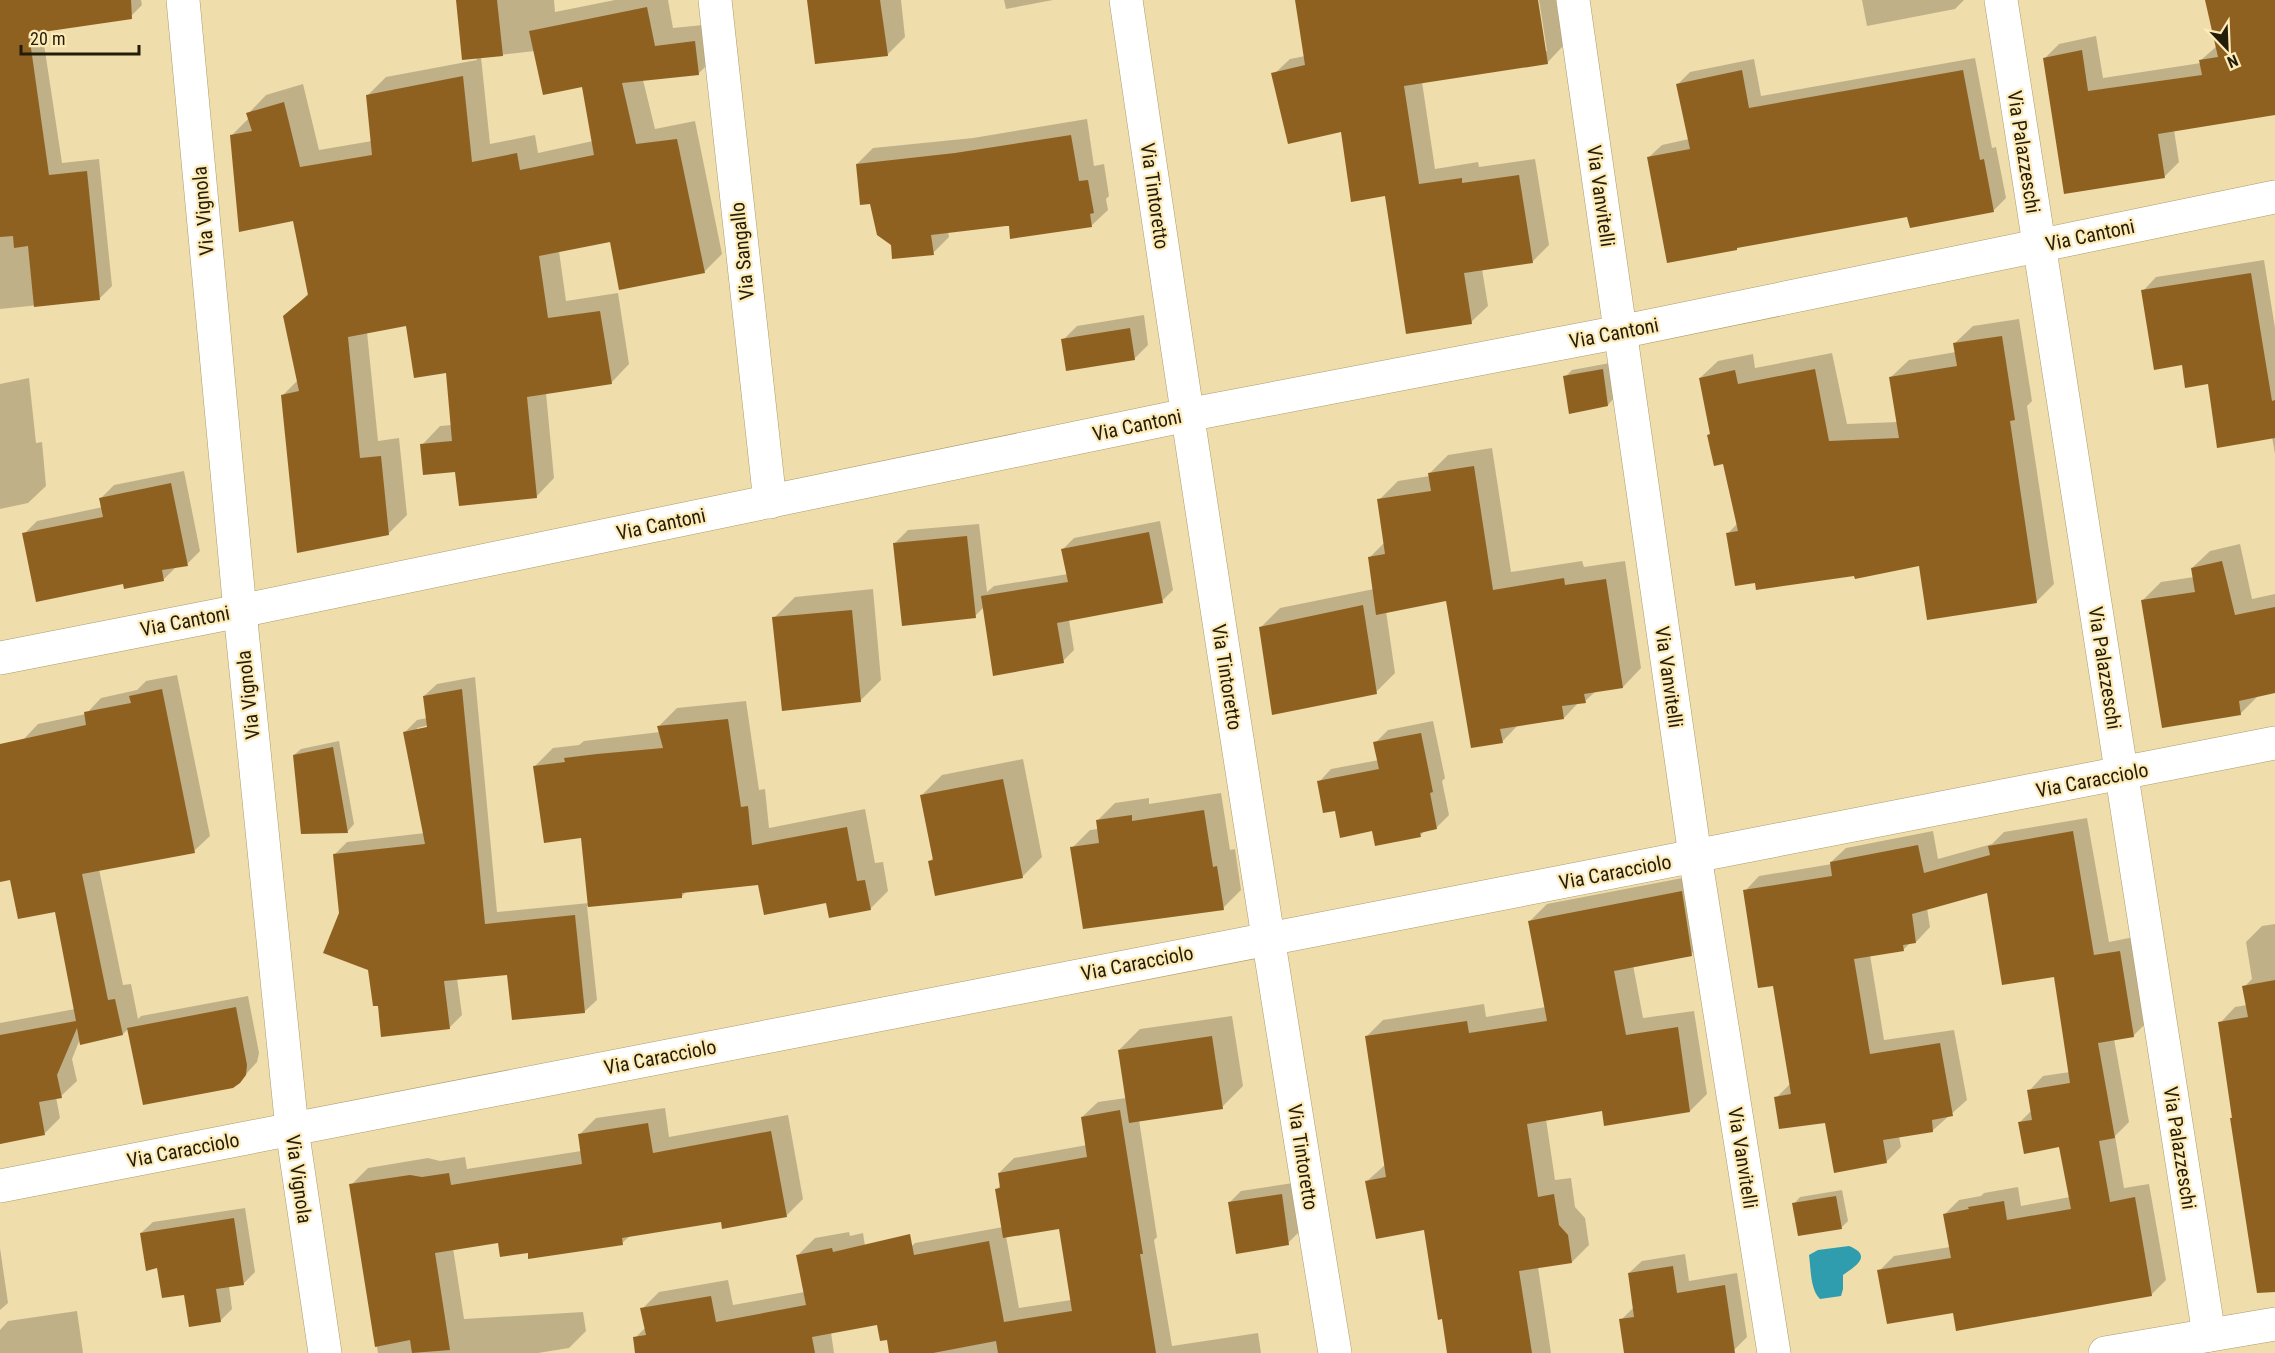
<svg xmlns="http://www.w3.org/2000/svg" width="2275" height="1353" font-family="'Roboto Condensed',sans-serif">
	<rect width="100%" height="100%" fill="#efddab"/>
	<!-- water -->
	<path fill="#309daf" d="M1849,1246C1874,1256 1854,1267 1843,1275V1289L1841,1296L1820,1299C1810,1289 1811,1269 1809,1255L1818,1250Z"/>
	<!-- shadow -->
	<g fill="#0003" fill-rule="evenodd">
		<polygon points="0,0 141,0 142,5 129,18 42,31 62,163 99,159 112,286 99,299 0,309"/>
		<path d="M457,0H554L555,12L615,0H668L673,28L713,24L716,56L698,74L643,80L655,129L695,121L722,254L704,272L611,240L559,251L566,301L618,293L629,364L611,383L546,393L554,478L536,497L457,470L422,445L440,426L452,425L448,372L407,324L367,332L378,441L399,438L407,515L388,534L283,395L298,380L285,316L309,293L294,219L231,136L249,118L248,114L266,95L303,84L319,150L372,141L367,96L386,77L477,60ZM535,51L583,85L593,141L538,153L535,135L490,144L481,57Z"/>
		<polygon points="808,0 901,0 905,37 887,55"/>
		<polygon points="1004,0 1053,0 1006,9"/>
		<polygon points="1328,0 1536,0 1544,51 1547,51 1539,0 1556,0 1563,46 1547,63 1422,82 1435,169 1478,162 1479,167 1535,159 1549,245 1532,262 1482,269 1488,306 1471,322 1342,130 1273,75 1290,59 1336,50"/>
		<polygon points="1862,0 1964,0 1955,9 1867,26"/>
		<polygon points="2207,0 2275,0 2275,106 2174,130 2179,162 2165,176 2045,58 2059,44 2096,36 2103,78 2201,63 2201,60 2217,46"/>
		<polygon points="1975,58 1992,148 1996,147 2006,198 1994,210 1908,215 1739,246 1736,249 1649,157 1662,145 1689,139 1678,84 1690,72 1754,59 1761,96"/>
		<polygon points="1087,119 1094,166 1104,164 1109,196 1106,199 1108,210 1091,226 1010,225 948,232 949,237 933,253 892,245 871,203 857,164 873,148 973,138"/>
		<polygon points="2264,260 2275,328 2275,454 2272,437 2209,383 2183,363 2143,291 2156,277"/>
		<polygon points="1144,315 1148,345 1134,359 1063,340 1077,326"/>
		<polygon points="2019,319 2032,401 2027,406 2054,584 2036,602 1920,564 1856,574 1756,581 1728,533 1738,523 1724,462 1712,433 1700,378 1718,361 1753,354 1755,368 1832,353 1847,424 1898,422 1891,377 1909,360 1956,352 1955,343 1973,326"/>
		<polygon points="1610,363 1614,398 1608,405 1565,377 1572,370"/>
		<polygon points="29,378 36,443 42,442 46,486 28,503 0,509 0,384"/>
		<polygon points="1492,448 1511,572 1582,561 1584,567 1625,561 1641,668 1623,687 1596,691 1585,701 1579,702 1564,718 1519,724 1502,742 1448,599 1386,611 1395,673 1376,692 1261,627 1280,608 1374,589 1370,557 1385,542 1379,500 1398,481 1430,476 1429,474 1448,455"/>
		<polygon points="184,471 200,551 187,564 176,567 163,580 124,582 24,534 37,521 103,507 101,498 114,485"/>
		<polygon points="1160,521 1173,590 1162,601 1069,620 1074,650 1063,661 984,607 975,616 895,543 908,530 979,524 987,592 994,586 1068,574 1063,549 1074,538"/>
		<polygon points="2240,544 2252,599 2275,594 2275,691 2258,696 2240,714 2143,600 2161,582 2194,577 2192,568 2210,551"/>
		<polygon points="873,589 881,680 860,701 774,618 795,597"/>
		<polygon points="177,675 210,836 194,851 99,869 123,985 131,984 138,1019 141,1016 248,996 259,1053 257,1062 239,1082 129,1028 123,1034 80,1039 72,1059 77,1081 61,1096 56,1097 60,1118 45,1133 0,1144 0,1023 75,1009 56,910 12,879 0,881 0,750 23,740 38,724 86,714 101,698 137,690 146,681"/>
		<path d="M475,677L497,912L589,903L582,837L535,766L553,748L579,745L584,741L660,732L659,726L677,708L746,701L759,790L765,789L769,828L865,809L875,863L883,862L888,891L870,909L828,901L759,883L687,891L682,896L587,906L597,1000L584,1012L509,973L457,978L462,1015L449,1028L379,1004L369,969L340,913L335,854L347,842L425,833L404,733L417,720L427,718L424,696L437,684ZM434,724L417,731V728Z"/>
		<polygon points="1433,721 1445,778 1442,781 1449,815 1436,828 1425,830 1420,836 1373,829 1336,810 1319,782 1331,769 1379,760 1375,743 1388,730"/>
		<polygon points="339,741 354,824 348,831 302,832 294,755 301,749"/>
		<polygon points="1023,759 1042,857 1022,877 930,861 934,857 922,795 942,775"/>
		<polygon points="1221,793 1230,850 1235,849 1241,890 1223,908 1072,848 1090,830 1098,829 1097,821 1115,803 1149,798 1149,804"/>
		<polygon points="2087,818 2109,942 2134,937 2148,1021 2133,1036 2114,1039 2129,1122 2115,1136 2124,1188 2149,1184 2166,1280 2151,1295 1954,1311 1879,1271 1894,1256 1950,1247 1945,1214 1959,1200 1981,1196 1984,1193 2018,1187 2021,1206 2070,1197 2060,1146 2020,1122 2032,1110 2029,1091 2043,1076 2070,1072 2055,975 1988,891 1927,908 1930,927 1916,942 1910,943 1904,949 1870,955 1884,1040 1954,1030 1967,1100 1932,1131 1899,1136 1901,1147 1887,1161 1826,1121 1776,1098 1791,1083 1774,984 1745,891 1759,876 1832,864 1831,862 1846,848 1933,831 1938,859 1992,844 2004,832"/>
		<polygon points="1698,875 1708,937 1691,954 1633,965 1643,1018 1694,1011 1707,1094 1690,1111 1603,1110 1546,1119 1555,1180 1571,1178 1575,1207 1585,1218 1589,1245 1572,1262 1538,1267 1551,1353 1449,1353 1425,1229 1366,1182 1386,1164 1366,1037 1383,1020 1484,1004 1486,1017 1546,1007 1530,921 1547,904"/>
		<polygon points="2275,924 2275,1265 2231,1118 2233,1116 2220,1023 2235,1007 2247,1005 2244,987 2252,979 2246,942 2262,926"/>
		<path d="M1232,1016L1243,1086L1222,1107L1139,1120L1157,1237L1154,1240L1172,1346L1258,1333L1261,1353H921L900,1258L915,1243L1003,1227L997,1189L1001,1185L999,1173L1014,1158L1087,1145L1082,1117L1098,1102L1126,1098L1119,1050L1140,1029ZM1060,1227L1071,1300L1019,1308L1006,1236Z"/>
		<polygon points="665,1108 669,1137 788,1115 803,1199 786,1216 722,1220 631,1235 622,1243 529,1251 499,1241 453,1248 464,1319 583,1312 586,1331 569,1348 538,1353 378,1353 351,1185 368,1168 428,1158 440,1161 465,1157 467,1169 581,1151 579,1135 596,1118"/>
		<polygon points="1293,1183 1300,1231 1288,1243 1229,1203 1241,1191"/>
		<polygon points="1842,1190 1848,1221 1841,1228 1794,1204 1800,1197"/>
		<polygon points="245,1208 255,1272 243,1284 229,1286 232,1309 221,1320 186,1293 159,1267 141,1233 153,1222"/>
		<polygon points="849,1232 850,1236 863,1233 875,1310 831,1332 834,1353 639,1353 636,1337 646,1327 642,1309 659,1292 728,1280 733,1305 805,1292 798,1255 815,1238"/>
		<polygon points="0,1248 8,1303 0,1310"/>
		<polygon points="1685,1254 1689,1281 1737,1273 1747,1337 1734,1350 1715,1353 1626,1353 1621,1320 1634,1307 1629,1273 1642,1261"/>
		<polygon points="77,1311 83,1353 0,1353 0,1330 8,1321"/>
	</g>
	<!-- building -->
	<g fill="#8f6121">
		<polygon points="0,0 131,0 132,19 29,34 49,175 87,171 100,300 34,307 28,246 14,248 13,236 0,237"/>
		<polygon points="456,0 497,0 503,56 462,60"/>
		<polygon points="807,0 880,0 888,56 815,64"/>
		<polygon points="1295,0 1538,0 1548,64 1404,86 1419,184 1462,178 1462,183 1519,175 1533,263 1464,273 1472,324 1406,334 1385,196 1351,202 1341,132 1288,144 1271,73 1305,65"/>
		<polygon points="2205,0 2275,0 2275,115 2158,134 2165,178 2064,194 2043,58 2082,50 2088,91 2202,75 2199,60 2218,57"/>
		<polygon points="647,7 655,46 695,41 699,75 622,83 636,144 677,139 705,273 619,290 610,242 539,256 548,318 600,311 612,384 527,397 537,498 459,506 455,472 423,475 420,444 452,441 446,373 414,378 406,326 348,337 360,458 381,456 389,535 297,553 281,395 299,391 283,316 308,295 293,221 239,232 230,135 252,131 246,113 284,102 300,167 372,155 366,95 463,76 472,162 517,153 520,170 594,155 582,87 543,95 529,31"/>
		<polygon points="1742,70 1749,108 1963,70 1980,160 1984,159 1994,212 1910,228 1907,217 1737,248 1737,250 1667,263 1647,157 1690,149 1676,84"/>
		<polygon points="1071,135 1079,181 1088,180 1094,213 1090,214 1092,227 1010,239 1009,226 1006,226 931,235 934,255 892,259 891,245 877,235 870,204 860,205 856,164 955,153"/>
		<polygon points="2251,273 2272,401 2275,400 2275,438 2217,448 2208,384 2185,388 2182,365 2154,370 2141,290"/>
		<polygon points="1130,328 1135,360 1066,371 1061,339"/>
		<polygon points="2002,336 2015,420 2010,421 2037,603 1927,620 1919,566 1855,579 1854,576 1756,590 1755,583 1735,586 1726,533 1738,531 1723,464 1714,466 1707,435 1710,434 1699,378 1735,370 1738,384 1815,369 1829,441 1899,438 1889,377 1957,366 1953,343"/>
		<polygon points="1603,369 1608,406 1569,414 1563,376"/>
		<polygon points="1474,466 1493,590 1564,578 1565,585 1606,579 1623,688 1584,694 1586,703 1562,706 1564,719 1500,729 1503,743 1471,748 1446,601 1376,615 1368,557 1385,554 1377,499 1431,491 1428,473"/>
		<polygon points="171,483 188,566 162,570 164,581 124,589 123,584 36,602 22,533 103,517 99,498"/>
		<polygon points="1149,532 1163,603 1057,623 1064,663 993,676 981,596 1068,582 1061,549"/>
		<polygon points="967,536 976,618 902,626 893,543"/>
		<polygon points="2222,561 2235,615 2275,607 2275,693 2239,701 2241,715 2162,728 2141,600 2195,592 2191,568"/>
		<polygon points="1363,605 1377,694 1272,715 1259,627"/>
		<polygon points="852,610 861,702 782,711 772,617"/>
		<polygon points="162,689 195,853 82,874 108,1000 115,999 123,1035 80,1045 77,1028 57,1075 62,1098 39,1102 45,1135 0,1144 0,1035 76,1021 55,912 18,919 10,880 0,882 0,744 86,725 84,712 131,703 129,696"/>
		<polygon points="462,689 485,924 575,915 585,1013 512,1020 507,975 444,981 450,1029 381,1037 378,1006 373,1006 368,970 323,953 339,913 333,854 425,844 403,732 427,727 423,696"/>
		<polygon points="728,719 741,807 748,806 752,845 847,827 857,881 865,880 871,910 829,918 826,903 764,915 758,885 682,893 682,898 588,907 581,838 544,843 533,766 565,762 564,758 597,754 663,748 657,726"/>
		<polygon points="1421,733 1433,792 1430,793 1437,829 1420,833 1421,837 1375,846 1372,831 1340,838 1335,811 1323,813 1317,781 1379,769 1373,742"/>
		<polygon points="333,747 348,833 301,834 293,755"/>
		<polygon points="1003,779 1023,878 935,896 928,861 933,860 920,795"/>
		<polygon points="1204,810 1213,867 1217,866 1224,910 1083,929 1070,847 1099,843 1096,820 1132,815 1132,821"/>
		<polygon points="2073,831 2094,955 2120,951 2134,1037 2098,1043 2115,1138 2099,1141 2110,1202 2135,1197 2152,1296 1956,1331 1953,1313 1887,1324 1877,1270 1951,1258 1943,1214 1969,1209 1968,1207 2004,1201 2007,1220 2071,1209 2059,1147 2024,1154 2018,1122 2032,1120 2027,1090 2070,1083 2054,977 2002,985 1987,893 1912,914 1916,943 1903,945 1904,951 1854,959 1870,1054 1940,1043 1953,1116 1932,1120 1933,1132 1883,1140 1887,1163 1834,1173 1825,1123 1779,1129 1774,1097 1791,1094 1773,986 1758,988 1743,890 1832,876 1830,862 1918,845 1924,873 1990,855 1988,846"/>
		<polygon points="1682,891 1692,956 1614,971 1626,1035 1678,1027 1690,1112 1604,1126 1602,1111 1527,1124 1538,1197 1554,1194 1559,1225 1568,1235 1572,1263 1519,1271 1532,1353 1447,1353 1442,1319 1438,1320 1424,1230 1376,1239 1365,1181 1386,1177 1365,1036 1467,1021 1469,1033 1547,1021 1528,921"/>
		<polygon points="2275,980 2275,1292 2257,1293 2230,1118 2232,1118 2218,1022 2248,1017 2242,986"/>
		<polygon points="236,1007 247,1065 246,1075 240,1083 233,1088 143,1105 127,1028"/>
		<polygon points="1212,1036 1223,1109 1129,1123 1118,1050"/>
		<polygon points="1120,1110 1143,1254 1140,1254 1156,1353 998,1353 996,1341 933,1353 889,1353 887,1340 880,1341 877,1325 812,1337 815,1353 635,1353 633,1337 646,1335 640,1308 711,1296 716,1322 806,1305 796,1255 832,1248 833,1252 910,1234 914,1255 989,1241 1004,1322 1072,1311 1059,1229 1003,1238 995,1189 1000,1188 998,1173 1087,1157 1081,1117"/>
		<polygon points="648,1123 653,1153 771,1131 787,1217 722,1229 721,1222 622,1238 623,1245 528,1259 528,1253 500,1257 498,1243 435,1253 450,1350 412,1353 410,1340 375,1347 349,1184 410,1175 422,1177 449,1173 451,1185 582,1164 578,1134"/>
		<polygon points="1282,1194 1289,1245 1236,1254 1228,1202"/>
		<polygon points="1836,1196 1842,1229 1798,1236 1792,1203"/>
		<polygon points="234,1218 244,1285 216,1289 221,1322 189,1327 184,1295 162,1298 157,1268 146,1271 140,1233"/>
		<polygon points="1673,1266 1677,1293 1725,1285 1735,1353 1624,1353 1619,1319 1634,1317 1628,1273"/>
	</g>
	<g fill="none" stroke-linecap="round" stroke-linejoin="round">
		<defs>
			<g id="street">
				<polyline points="183,0 240,611 292,1129 325,1353"/>
				<polyline points="715,0 770,502"/>
				<path d="M1126,0C1192,452 1261,903 1335,1353"/>
				<polyline points="1573,0 1695,856 1774,1353"/>
				<polyline points="2001,0 2209,1335"/>
				<polyline points="0,658 240,611 1187,415 1620,332 2275,197"/>
				<polyline points="0,1186 2275,743"/>
				<polyline points="2105,1353 2275,1324"/>
			</g>
		</defs>
		<!-- street casing -->
		<use href="#street" stroke="#ac9b6b" stroke-width="34"/>
		<!-- street -->
		<use href="#street" stroke="#fff" stroke-width="33"/>
	</g>
	<g text-anchor="middle" dominant-baseline="central" stroke-width="4.5" stroke-linejoin="round" paint-order="stroke">
		<!-- street labels -->
		<g font-size="20" fill="#231c08" stroke="#fdebb8">
			<text transform="translate(2024 152) rotate(81)">Via Palazzeschi</text>
			<text transform="translate(1155 196) rotate(82)">Via Tintoretto</text>
			<text transform="translate(1601 196) rotate(82)">Via Vanvitelli</text>
			<text transform="translate(203 211) rotate(-95)">Via Vignola</text>
			<text transform="translate(2090 235) rotate(-12)">Via Cantoni</text>
			<text transform="translate(742 251) rotate(-96)">Via Sangallo</text>
			<text transform="translate(1614 333) rotate(-11)">Via Cantoni</text>
			<text transform="translate(1137 425) rotate(-12)">Via Cantoni</text>
			<text transform="translate(661 524) rotate(-12)">Via Cantoni</text>
			<text transform="translate(185 621) rotate(-11)">Via Cantoni</text>
			<text transform="translate(2105 668) rotate(81)">Via Palazzeschi</text>
			<text transform="translate(1227 677) rotate(81)">Via Tintoretto</text>
			<text transform="translate(1669 677) rotate(82)">Via Vanvitelli</text>
			<text transform="translate(248 695) rotate(-96)">Via Vignola</text>
			<text transform="translate(2092 780) rotate(-11)">Via Caracciolo</text>
			<text transform="translate(1615 872) rotate(-11)">Via Caracciolo</text>
			<text transform="translate(1137 963) rotate(-11)">Via Caracciolo</text>
			<text transform="translate(660 1057) rotate(-11)">Via Caracciolo</text>
			<text transform="translate(2180 1148) rotate(81)">Via Palazzeschi</text>
			<text transform="translate(183 1150) rotate(-11)">Via Caracciolo</text>
			<text transform="translate(1303 1157) rotate(81)">Via Tintoretto</text>
			<text transform="translate(1743 1158) rotate(81)">Via Vanvitelli</text>
			<text transform="translate(299 1179) rotate(82)">Via Vignola</text>
		</g>
	</g>
	<!-- north arrow -->
	<g transform="translate(2227 48) rotate(157)" stroke="#fdebb8" stroke-width="4.5" paint-order="stroke">
	<path d="M0-4.5L10 22L0 15L-10 22Z" fill="#231c08"/>
	<text y="-9" font-size="16" font-weight="bold" text-anchor="middle" fill="#231c08">N</text>
	</g>
	<!-- scale -->
	<path d="M21 45v9h118v-9" fill="none" stroke="#231c08" stroke-width="3"/>
	<text x="30" y="45" font-size="18" fill="#231c08" stroke="#fdebb8" stroke-width="4.5" paint-order="stroke">20 m</text>
</svg>
